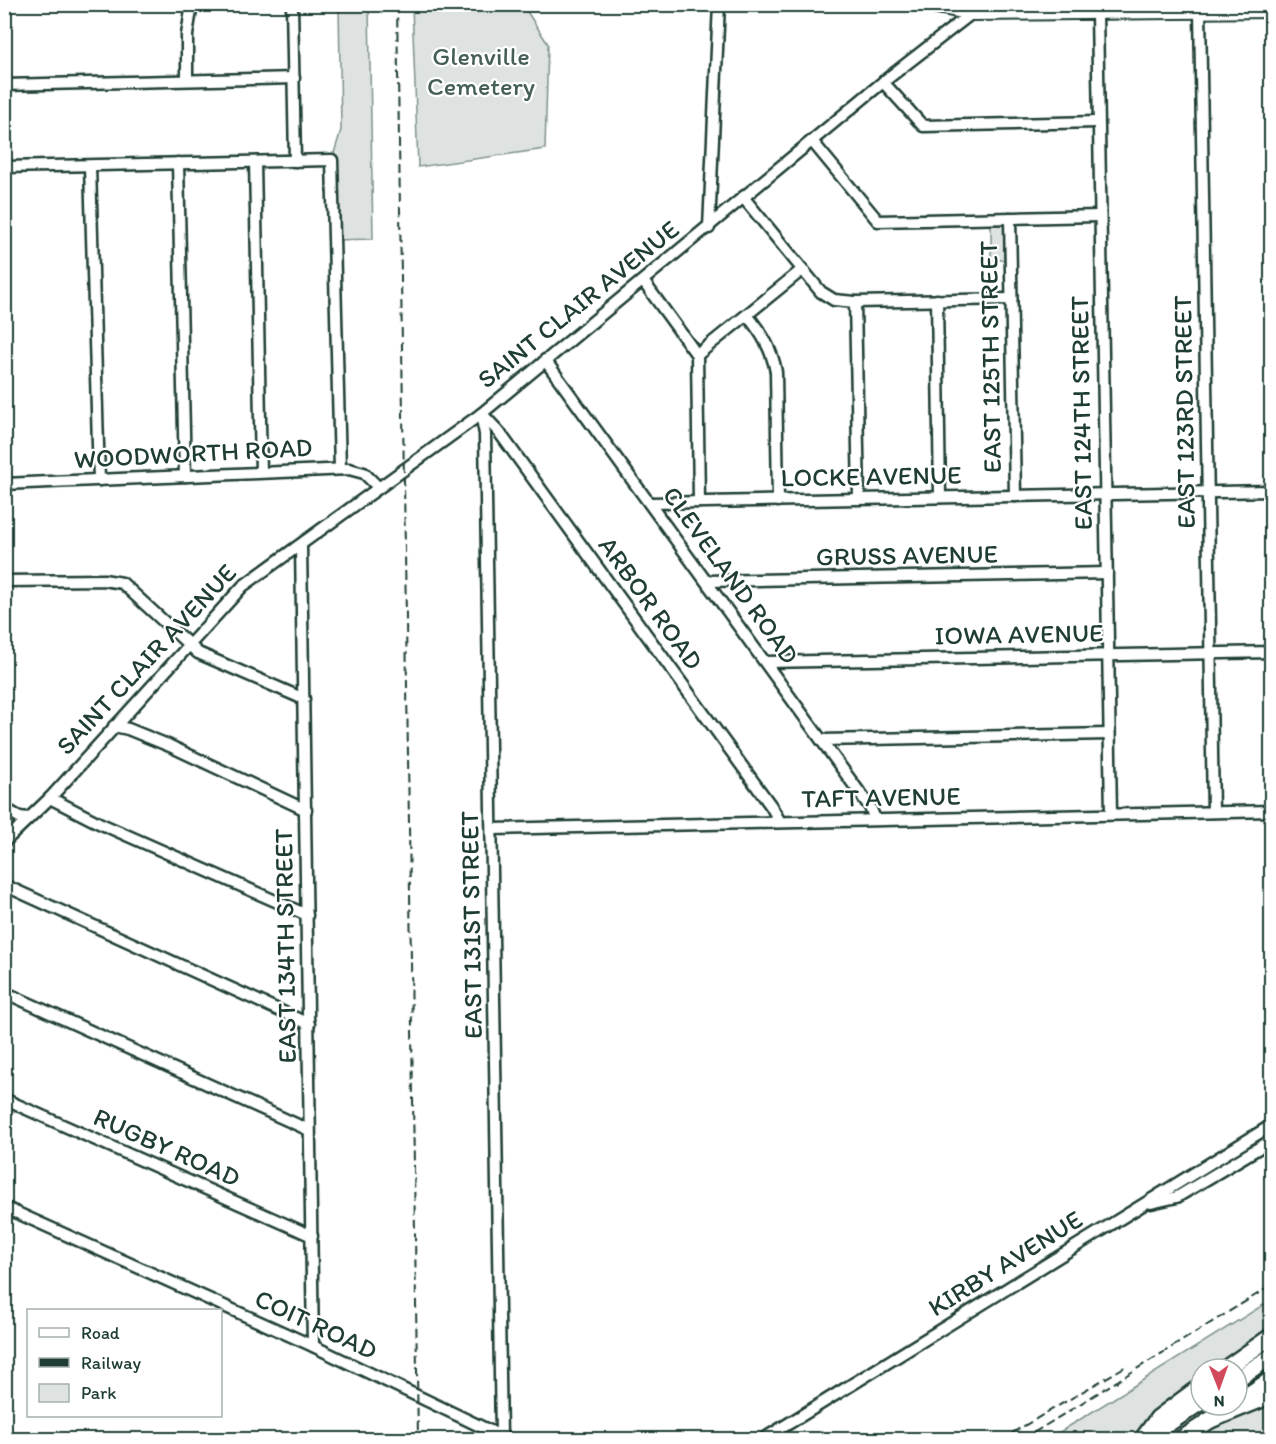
<svg xmlns="http://www.w3.org/2000/svg" width="1276" height="1444" font-family="Itim,sans-serif">
	<rect width="100%" height="100%" fill="#fff"/>
	<filter id="ink" filterUnits="userSpaceOnUse"><feTurbulence type="fractalNoise" baseFrequency=".0167" numOctaves="2"/><feDisplacementMap in="SourceGraphic" scale="12" xChannelSelector="R" yChannelSelector="G"/><feConvolveMatrix kernelMatrix="1 2 1 2 8 2 1 2 1" color-interpolation-filters="sRGB"/></filter>
	<g filter="url(#ink)">
		<!-- green -->
		<g fill="#dee3e2" stroke="#7e908b" stroke-width="1.5">
			<polygon points="339,5 369,5 373,239 334,240 332,160 341,130"/>
			<polygon points="412,5 526,5 526,10 548,44 545,149 418,167"/>
			<rect x="991" y="225" width="13" height="35"/>
			<polygon points="1271,1300 1271,1336 1225,1369 1201,1369 1201,1386 1142,1439 1047,1440"/>
			<polygon points="1271,1395 1271,1439 1180,1440"/>
		</g>
		<g fill="none" stroke-linecap="round" stroke-linejoin="round">
			<defs>
				<g id="minor">
					<polyline points="292,4 295,161"/>
					<polyline points="1200,11 1213,812"/>
					<polyline points="1097,13 1111,814"/>
					<polyline points="187,80 187,35 192,4"/>
					<polyline points="883,82 923,126 1098,122"/>
					<polyline points="4,85 294,78"/>
					<polyline points="812,141 878,221 1099,216"/>
					<polyline points="255,162 261,472"/>
					<polyline points="178,163 185,476"/>
					<polyline points="90,166 99,480"/>
					<polyline points="4,167 332,160 340,469"/>
					<polyline points="743,197 821,292 834,300 855,302 1011,299"/>
					<polyline points="1010,218 1015,496"/>
					<polyline points="709,228 719,4"/>
					<polyline points="643,281 697,355 699,502"/>
					<polyline points="937,300 940,497"/>
					<polyline points="855,302 859,498"/>
					<path d="M748,316C762,334 772,349 776,372L778,501"/>
					<polyline points="697,355 802,270"/>
					<polyline points="545,360 870,807 875,819"/>
					<polyline points="481,414 485,434 501,1436"/>
					<polyline points="482,414 499,432 771,806 780,822"/>
					<polyline points="4,484 349,469 364,473 378,487"/>
					<polyline points="651,503 1272,491"/>
					<polyline points="301,545 313,1346"/>
					<polyline points="4,581 104,580 122,583 198,653 304,699"/>
					<polyline points="708,581 1107,573"/>
					<polyline points="767,662 1272,652"/>
					<polyline points="114,726 128,729 170,746 306,810"/>
					<polyline points="823,740 1109,734"/>
					<polyline points="50,798 99,823 307,915"/>
					<polyline points="4,808 19,817 29,818"/>
					<polyline points="492,829 1272,811"/>
					<polyline points="4,842 50,798 243,586 481,414 883,82 972,13 976,4"/>
					<polyline points="4,885 309,1024"/>
					<polyline points="4,992 309,1130"/>
					<polyline points="4,1099 312,1236"/>
					<polyline points="1151,1203 1177,1197 1272,1140"/>
					<polyline points="4,1207 313,1346 509,1440"/>
					<polyline points="762,1440 1272,1125"/>
				</g>
				<polyline id="major" points="927,4 972,13 1272,10"/>
				<g id="highway">
					<polyline points="1225,1369 1272,1336"/>
					<polyline points="1237,1379 1272,1356"/>
					<polyline points="1237,1402 1272,1379"/>
					<polyline points="1208,1421 1272,1395"/>
					<polyline points="1148,1437 1201,1402"/>
					<polyline points="1142,1440 1158,1418 1201,1386"/>
					<polyline points="1180,1440 1215,1417"/>
				</g>
			</defs>
			<!-- minor casing -->
			<use href="#minor" stroke="#1f3d34" stroke-width="15"/>
			<!-- major casing -->
			<use href="#major" stroke="#1f3d34" stroke-width="18"/>
			<!-- highway casing -->
			<use href="#highway" stroke="#1f3d34" stroke-width="20"/>
			<!-- minor -->
			<use href="#minor" stroke="#fff" stroke-width="10"/>
			<!-- major -->
			<use href="#major" stroke="#fff" stroke-width="14"/>
			<!-- highway -->
			<use href="#highway" stroke="#fff" stroke-width="15"/>
			<!-- rail -->
			<g stroke="#1f3d34" stroke-width="2" stroke-dasharray="9 4.5" stroke-linecap="butt">
				<polyline points="397,4 418,1440"/>
				<polyline points="1000,1440 1128,1365"/>
				<polyline points="1022,1440 1272,1285"/>
			</g>
		</g>
	</g>
	<g text-anchor="middle" dominant-baseline="central" stroke-width="4.5" stroke-linejoin="round" paint-order="stroke">
		<!-- park labels -->
		<g font-size="26" fill="#455e57" stroke="#fff">
			<text x="481" y="56">Glenville<tspan x="481" dy="30">Cemetery</tspan></text>
		</g>
		<!-- street labels -->
		<g font-size="26" fill="#1f3d34" stroke="#fff">
			<text transform="translate(578 304) rotate(-39)">SAINT CLAIR AVENUE</text>
			<text transform="translate(990 357) rotate(-91)">EAST 125TH STREET</text>
			<text transform="translate(1184 412) rotate(-91)">EAST 123RD STREET</text>
			<text transform="translate(1081 413) rotate(-91)">EAST 124TH STREET</text>
			<text transform="translate(193 453) rotate(-3)">WOODWORTH ROAD</text>
			<text transform="translate(871 476) rotate(-1)">LOCKE AVENUE</text>
			<text transform="translate(907 555) rotate(-1)">GRUSS AVENUE</text>
			<text transform="translate(731 575) rotate(54)">CLEVELAND ROAD</text>
			<text transform="translate(651 603) rotate(54)">ARBOR ROAD</text>
			<text transform="translate(1019 634) rotate(-1)">IOWA AVENUE</text>
			<text transform="translate(146 659) rotate(-47)">SAINT CLAIR AVENUE</text>
			<text transform="translate(881 797) rotate(-1)">TAFT AVENUE</text>
			<text transform="translate(471 925) rotate(-91)">EAST 131ST STREET</text>
			<text transform="translate(285 946) rotate(-91)">EAST 134TH STREET</text>
			<text transform="translate(167 1147) rotate(24)">RUGBY ROAD</text>
			<text transform="translate(1005 1263) rotate(-32)">KIRBY AVENUE</text>
			<text transform="translate(316 1324) rotate(25)">COIT ROAD</text>
		</g>
	</g>
	<!-- margin -->
	<rect width="1276" height="1444" fill="none" stroke="#fff" stroke-width="24"/>
	<rect x="12" y="12" width="1252" height="1420" fill="none" stroke="#1f3d34" stroke-width="2" filter="url(#ink)"/>
	<!-- legend -->
	<rect x="27" y="1309" width="195" height="108" fill="#ffffff" stroke="#a5b1ae" stroke-width="1.5"/>
	<rect x="39" y="1328" width="30" height="9" fill="#ffffff" stroke="#a5b1ae" stroke-width="1.5"/>
	<text x="81" y="1339" font-size="18" fill="#1f3d34">Road</text>
	<rect x="39" y="1358" width="30" height="9" fill="#1f3d34" stroke="#a5b1ae" stroke-width="1.5"/>
	<text x="81" y="1369" font-size="18" fill="#1f3d34">Railway</text>
	<rect x="39" y="1384" width="30" height="18" fill="#dee3e2" stroke="#a5b1ae" stroke-width="1.5"/>
	<text x="81" y="1399" font-size="18" fill="#1f3d34">Park</text>
	<!-- north arrow -->
	<g transform="translate(1219 1387) rotate(179)"><circle r="28" fill="#ffffff" stroke="#a5b1ae" stroke-width="1.5"/>
	<path d="M0-4.5L10 22L0 15L-10 22Z" fill="#d1495b"/>
	<text y="-9" font-size="16" font-weight="bold" text-anchor="middle" fill="#1f3d34">N</text>
	</g>
</svg>
